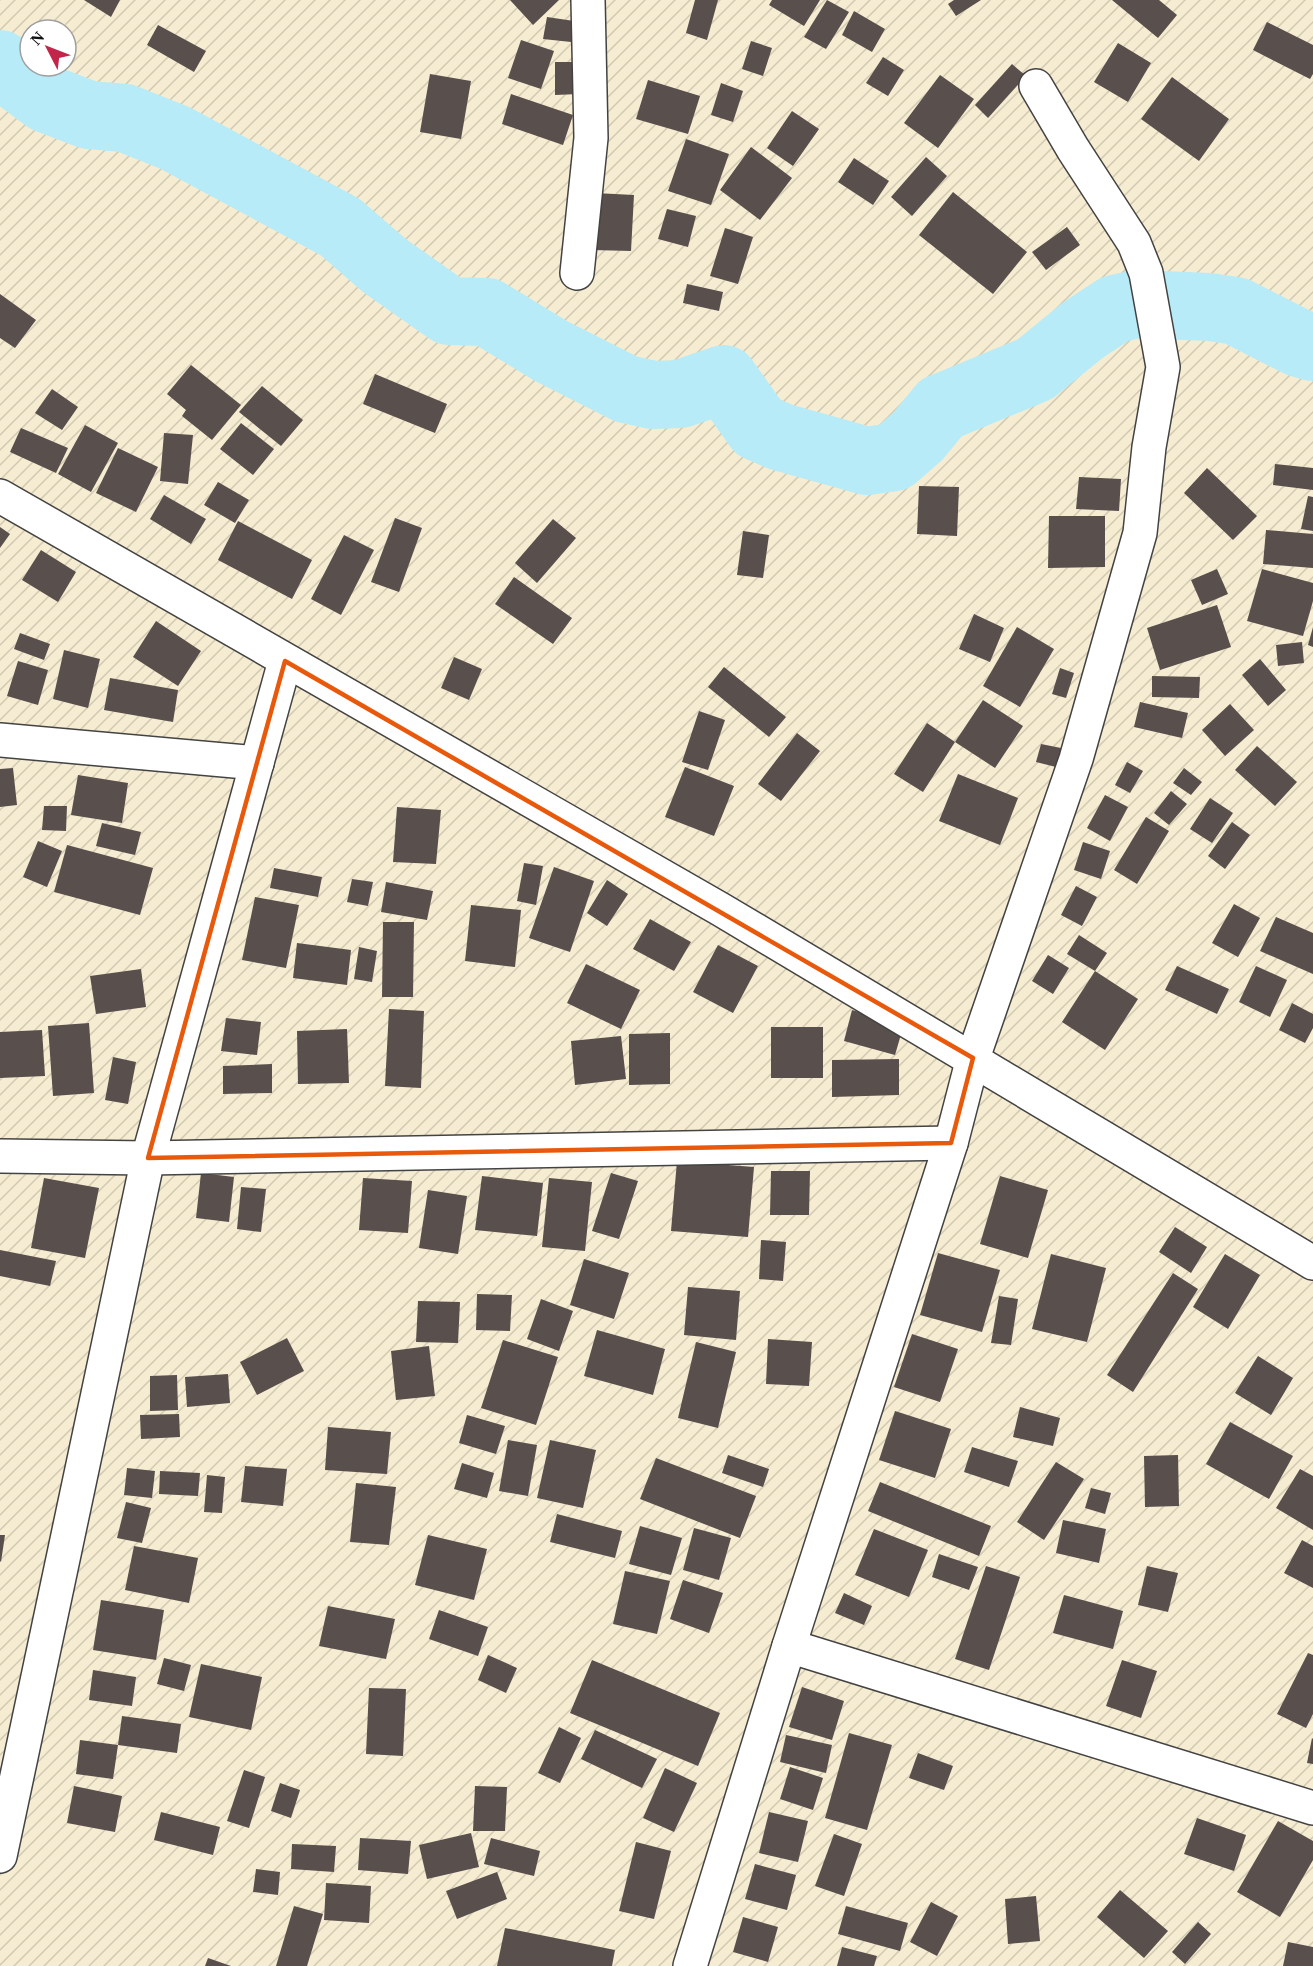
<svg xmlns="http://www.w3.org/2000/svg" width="1313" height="1966" font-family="'Times New Roman',serif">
	<defs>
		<pattern id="farmland-furrows" width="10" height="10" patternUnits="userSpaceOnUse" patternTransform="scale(1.5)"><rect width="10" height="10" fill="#f6ecd2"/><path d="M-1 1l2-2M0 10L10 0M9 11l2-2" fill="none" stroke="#d2c9b3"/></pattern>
	</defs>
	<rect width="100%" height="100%" fill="#fffaf3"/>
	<!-- farmland -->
	<path fill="url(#farmland-furrows)" fill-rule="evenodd" d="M0,0H1313V1966H0ZM30,30H66V66H30Z"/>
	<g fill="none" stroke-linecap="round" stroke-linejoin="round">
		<!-- river -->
		<polyline stroke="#b7ebf7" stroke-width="68" points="0,64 47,99 89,115 125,118 175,138 340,227 385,266 449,311 487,312 551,351 626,389 653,395 680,394 724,379 758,427 781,437 867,461 894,457 918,436 941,408 1035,369 1083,330 1115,309 1137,304 1210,307 1236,311 1299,343 1313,347"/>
	</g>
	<!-- building -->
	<g fill="#594f4c">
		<polygon points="84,0 120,0 111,17"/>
		<polygon points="510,0 559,0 533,25"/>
		<polygon points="695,0 718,0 707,40 686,33"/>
		<polygon points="772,0 820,0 804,26 769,5"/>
		<polygon points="827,0 849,12 826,49 804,37"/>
		<polygon points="954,0 981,0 956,16 948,4"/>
		<polygon points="1112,0 1159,0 1177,15 1158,38"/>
		<polygon points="854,11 885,29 872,52 842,35"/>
		<polygon points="547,17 574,21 571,42 543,39"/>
		<polygon points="1267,22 1313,45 1313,74 1310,79 1253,50"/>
		<polygon points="158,25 206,51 194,72 147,45"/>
		<polygon points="521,40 554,51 541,89 508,78"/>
		<polygon points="751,41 772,48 763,76 742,69"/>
		<polygon points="1118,43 1151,63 1128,102 1094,82"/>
		<polygon points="883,57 904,70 888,96 866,83"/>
		<polygon points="555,62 579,62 579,94 555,95"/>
		<polygon points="1012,64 1026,76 988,118 975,105"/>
		<polygon points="430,74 471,81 461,139 420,132"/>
		<polygon points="940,75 974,99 938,148 904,123"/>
		<polygon points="1172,77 1229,119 1199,161 1141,119"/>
		<polygon points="648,80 700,96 688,134 636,119"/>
		<polygon points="721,83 743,91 733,122 711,115"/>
		<polygon points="511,94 573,115 563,145 502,124"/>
		<polygon points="792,111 819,129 793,166 767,148"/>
		<polygon points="686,139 729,154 711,205 668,191"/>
		<polygon points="751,147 792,178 760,220 720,190"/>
		<polygon points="926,157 947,176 912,216 891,197"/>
		<polygon points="854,158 889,181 873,205 838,182"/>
		<polygon points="953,192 1027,252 993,294 919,235"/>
		<polygon points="595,193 634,195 631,251 592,250"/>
		<polygon points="667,209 696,216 688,247 658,239"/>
		<polygon points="1067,227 1080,245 1046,270 1032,252"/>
		<polygon points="725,228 753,237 738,284 710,276"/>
		<polygon points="687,284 723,292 719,311 683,303"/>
		<polygon points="0,294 36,320 15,348 0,338"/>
		<polygon points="191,365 241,405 212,440 182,416 186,410 167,394"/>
		<polygon points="375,374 447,404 435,433 363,404"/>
		<polygon points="262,386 303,420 281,446 239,412"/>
		<polygon points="52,389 78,407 62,430 35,413"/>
		<polygon points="241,423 274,449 253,475 220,449"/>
		<polygon points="85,425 118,443 91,492 58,474"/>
		<polygon points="21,428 68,448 56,473 10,452"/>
		<polygon points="164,433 193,435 188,484 160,481"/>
		<polygon points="118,448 158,467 136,512 96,493"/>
		<polygon points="1275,464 1313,468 1313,490 1273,485"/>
		<polygon points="1207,468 1257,516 1233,540 1184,493"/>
		<polygon points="1079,477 1121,479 1119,511 1076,509"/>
		<polygon points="218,482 249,500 235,523 204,505"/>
		<polygon points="919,486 959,487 957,536 917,534"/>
		<polygon points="164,495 206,519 191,544 150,519"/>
		<polygon points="1308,496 1313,497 1313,531 1301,529"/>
		<polygon points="1049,516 1105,516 1105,567 1048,568"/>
		<polygon points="395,518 422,528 399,592 371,582"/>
		<polygon points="553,519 576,538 537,583 515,563"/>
		<polygon points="238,521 312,560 292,599 218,560"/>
		<polygon points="0,527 10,534 0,548"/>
		<polygon points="1266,530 1313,534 1313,568 1263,564"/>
		<polygon points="743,531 769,535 763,578 737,575"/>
		<polygon points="344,535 374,550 341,615 311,599"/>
		<polygon points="41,550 76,572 58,602 22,580"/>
		<polygon points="1217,569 1228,594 1202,605 1191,580"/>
		<polygon points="1262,569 1313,583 1313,601 1303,636 1247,621"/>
		<polygon points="514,577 572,618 553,644 495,604"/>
		<polygon points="1217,605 1231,647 1160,670 1147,628"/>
		<polygon points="974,614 1004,628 990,662 959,649"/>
		<polygon points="156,621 201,651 178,686 133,657"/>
		<polygon points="1017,627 1054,649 1020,707 983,686"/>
		<polygon points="1313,627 1313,647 1308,645"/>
		<polygon points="20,633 50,644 44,660 14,649"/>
		<polygon points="1302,642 1304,663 1278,666 1276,645"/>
		<polygon points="64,650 100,659 88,708 53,699"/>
		<polygon points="454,657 482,669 469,700 441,688"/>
		<polygon points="1260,659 1286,690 1268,706 1242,675"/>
		<polygon points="18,661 48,670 38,705 7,696"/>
		<polygon points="724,667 786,717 769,737 708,687"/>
		<polygon points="1060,668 1074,673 1066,698 1052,694"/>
		<polygon points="1152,676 1200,677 1199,698 1152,697"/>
		<polygon points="110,678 178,690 173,722 104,710"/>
		<polygon points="983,700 1023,726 995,768 955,742"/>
		<polygon points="1140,702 1188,713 1182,738 1134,727"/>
		<polygon points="1230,704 1254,730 1225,756 1202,730"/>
		<polygon points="699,711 725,720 708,770 682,762"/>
		<polygon points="927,723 955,742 923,792 894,774"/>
		<polygon points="797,733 820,751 781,801 758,784"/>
		<polygon points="1041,744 1061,748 1056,767 1036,762"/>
		<polygon points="1257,746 1297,782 1275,806 1235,770"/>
		<polygon points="1127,762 1143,771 1130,793 1115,785"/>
		<polygon points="685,767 734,786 714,836 665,817"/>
		<polygon points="13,768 17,805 0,807 0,769"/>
		<polygon points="1184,768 1202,782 1191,795 1173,783"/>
		<polygon points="958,774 1018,798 1000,845 939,821"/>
		<polygon points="78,775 128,783 122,823 71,815"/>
		<polygon points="1171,791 1187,804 1169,825 1154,813"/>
		<polygon points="1105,795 1128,807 1110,841 1087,828"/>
		<polygon points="1210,798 1233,813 1212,843 1190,829"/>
		<polygon points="44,806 67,806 66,831 42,830"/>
		<polygon points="397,807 441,810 436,864 393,862"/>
		<polygon points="1146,817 1169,831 1137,884 1114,870"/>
		<polygon points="1232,822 1250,835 1225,869 1208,856"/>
		<polygon points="102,823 141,832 135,855 96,846"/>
		<polygon points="38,841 62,851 47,887 23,877"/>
		<polygon points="1083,842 1110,851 1101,879 1074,870"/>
		<polygon points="67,845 153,868 140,915 54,892"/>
		<polygon points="524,863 543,866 536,905 517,901"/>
		<polygon points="554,867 594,881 570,952 529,938"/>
		<polygon points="274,868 322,877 318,897 270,888"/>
		<polygon points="352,879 373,882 368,906 347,902"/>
		<polygon points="607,880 628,894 607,926 587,913"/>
		<polygon points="386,882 433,891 427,920 381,912"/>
		<polygon points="1076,886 1097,897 1082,926 1061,915"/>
		<polygon points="255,897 299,905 286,968 242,960"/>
		<polygon points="1234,904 1260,918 1238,957 1212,943"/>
		<polygon points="471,905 521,910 515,967 465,961"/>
		<polygon points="1276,917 1313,933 1313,974 1260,951"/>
		<polygon points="650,919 691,942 674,971 633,949"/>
		<polygon points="383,922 414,922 413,997 382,997"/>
		<polygon points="1079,935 1107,953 1095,971 1067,954"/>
		<polygon points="297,943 351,950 347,985 293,978"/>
		<polygon points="718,945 758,966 733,1013 693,992"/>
		<polygon points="359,947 377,951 372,982 354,979"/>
		<polygon points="1048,955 1069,968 1053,994 1032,981"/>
		<polygon points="586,964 640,990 621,1029 567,1003"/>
		<polygon points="1177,966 1229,989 1217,1014 1165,990"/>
		<polygon points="1256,966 1287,980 1270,1017 1239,1002"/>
		<polygon points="141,969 146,1007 96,1014 90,976"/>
		<polygon points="1095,971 1138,999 1105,1050 1062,1022"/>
		<polygon points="1292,1003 1313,1014 1313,1028 1305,1043 1279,1030"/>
		<polygon points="389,1009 424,1011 421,1088 385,1086"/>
		<polygon points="852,1010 904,1024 895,1055 844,1041"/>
		<polygon points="226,1018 261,1022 257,1055 221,1051"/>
		<polygon points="89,1023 94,1093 53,1096 48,1026"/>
		<rect x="771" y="1027" width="52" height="51"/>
		<polygon points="347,1029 349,1083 298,1084 297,1031"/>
		<polygon points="42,1030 45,1076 0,1078 0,1032"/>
		<polygon points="670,1033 670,1084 629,1085 629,1034"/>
		<polygon points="621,1036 626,1079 575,1085 571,1041"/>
		<polygon points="113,1057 136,1062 128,1104 105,1100"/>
		<polygon points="899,1059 899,1095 832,1097 832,1060"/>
		<polygon points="272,1064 272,1093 223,1094 223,1066"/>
		<polygon points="677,1161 754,1167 748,1237 671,1231"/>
		<polygon points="771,1171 810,1171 809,1215 770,1215"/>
		<polygon points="201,1173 234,1177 229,1222 196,1218"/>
		<polygon points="611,1173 638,1181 619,1239 592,1231"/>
		<polygon points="482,1176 543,1183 537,1236 475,1230"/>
		<polygon points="1000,1176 1048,1190 1028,1258 980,1244"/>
		<polygon points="44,1178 99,1188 85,1258 31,1248"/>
		<polygon points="363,1178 412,1181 408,1233 359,1230"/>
		<polygon points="549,1178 592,1182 585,1251 542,1247"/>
		<polygon points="241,1187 266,1189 261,1232 237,1229"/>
		<polygon points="428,1190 467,1196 458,1254 419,1248"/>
		<polygon points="1175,1227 1207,1247 1191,1273 1159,1252"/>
		<polygon points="761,1240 786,1242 783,1281 759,1279"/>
		<polygon points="0,1250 56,1261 50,1286 0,1276"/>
		<polygon points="938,1253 1000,1270 982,1332 920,1315"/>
		<polygon points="1051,1254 1106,1268 1087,1342 1032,1329"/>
		<polygon points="1225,1254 1260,1275 1228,1329 1193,1307"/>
		<polygon points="584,1259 629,1273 614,1319 570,1305"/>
		<polygon points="1173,1273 1198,1289 1133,1392 1107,1375"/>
		<polygon points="688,1287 740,1291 736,1340 684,1335"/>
		<polygon points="477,1294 512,1295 510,1331 476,1330"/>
		<polygon points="999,1296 1018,1299 1011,1345 991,1343"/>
		<polygon points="541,1299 573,1311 559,1351 527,1339"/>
		<polygon points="418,1301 460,1302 458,1343 416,1342"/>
		<polygon points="597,1330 665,1349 653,1395 584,1376"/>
		<polygon points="912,1334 958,1349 940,1402 894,1387"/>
		<polygon points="287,1338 304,1371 257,1395 240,1362"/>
		<polygon points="768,1339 812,1342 809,1386 766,1384"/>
		<polygon points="503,1340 558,1357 536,1425 481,1408"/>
		<polygon points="696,1342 736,1352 718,1428 678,1418"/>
		<polygon points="429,1346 435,1396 396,1400 391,1351"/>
		<polygon points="1258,1356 1293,1378 1271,1415 1235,1393"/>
		<polygon points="228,1374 230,1403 187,1407 185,1377"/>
		<polygon points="177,1375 178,1410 150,1411 150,1376"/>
		<polygon points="1020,1407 1060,1418 1053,1446 1013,1437"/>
		<polygon points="895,1411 951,1429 935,1478 879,1460"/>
		<polygon points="179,1414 180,1437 141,1439 140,1415"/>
		<polygon points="467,1415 505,1426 496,1454 459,1443"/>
		<polygon points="1230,1422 1293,1456 1269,1499 1206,1464"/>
		<polygon points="328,1427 391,1432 387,1474 325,1470"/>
		<polygon points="508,1440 537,1445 528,1496 499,1491"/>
		<polygon points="550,1440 596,1450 583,1508 537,1498"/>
		<polygon points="972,1447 1018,1461 1009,1487 964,1472"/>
		<polygon points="728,1455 769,1469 763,1487 722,1473"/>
		<polygon points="1178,1455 1179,1506 1145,1507 1144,1456"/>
		<polygon points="656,1458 756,1496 740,1538 640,1499"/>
		<polygon points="1056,1462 1084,1479 1044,1540 1017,1522"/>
		<polygon points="462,1463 494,1473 487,1498 454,1489"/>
		<polygon points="245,1466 287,1469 283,1506 241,1502"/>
		<polygon points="127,1468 155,1471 152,1498 124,1495"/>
		<polygon points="1300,1469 1313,1476 1313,1530 1276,1508"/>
		<polygon points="160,1471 200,1473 198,1496 159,1494"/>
		<polygon points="207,1475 225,1477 222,1513 204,1512"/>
		<polygon points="880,1482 991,1526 979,1556 868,1511"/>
		<polygon points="356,1483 396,1487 389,1545 350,1542"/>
		<polygon points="1091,1488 1111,1493 1105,1514 1085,1508"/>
		<polygon points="126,1502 151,1508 142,1543 117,1538"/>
		<polygon points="557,1514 622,1531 615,1558 550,1542"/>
		<polygon points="1063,1520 1106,1529 1099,1563 1056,1553"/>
		<polygon points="640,1526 682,1538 671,1575 629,1564"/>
		<polygon points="694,1528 731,1538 719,1580 683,1570"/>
		<polygon points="874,1529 928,1550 909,1597 855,1575"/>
		<polygon points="0,1535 5,1535 1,1562 0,1561"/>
		<polygon points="428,1535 487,1549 474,1600 415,1585"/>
		<polygon points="1302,1540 1313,1546 1313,1588 1284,1573"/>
		<polygon points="134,1546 198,1558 189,1603 125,1590"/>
		<polygon points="939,1554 978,1567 969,1590 932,1577"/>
		<polygon points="986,1566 1020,1577 989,1670 955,1659"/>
		<polygon points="1147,1566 1178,1573 1168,1612 1138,1605"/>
		<polygon points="625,1571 670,1581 657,1634 613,1624"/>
		<polygon points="683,1580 723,1593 709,1633 670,1619"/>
		<polygon points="844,1593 872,1606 864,1625 835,1613"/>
		<polygon points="1064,1595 1123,1611 1113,1649 1053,1633"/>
		<polygon points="101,1600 164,1610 156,1660 93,1650"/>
		<polygon points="328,1606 395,1619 386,1659 319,1646"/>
		<polygon points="439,1610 488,1627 478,1656 429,1639"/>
		<polygon points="1308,1653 1313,1655 1313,1714 1306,1728 1277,1714"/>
		<polygon points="488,1655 517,1668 506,1693 478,1680"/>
		<polygon points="164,1658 191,1665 184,1691 157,1684"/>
		<polygon points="592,1660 720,1713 698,1766 570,1713"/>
		<polygon points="1122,1660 1157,1671 1141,1718 1106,1706"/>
		<polygon points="201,1664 262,1677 251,1730 189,1717"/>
		<polygon points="93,1670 136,1677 132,1706 89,1700"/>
		<polygon points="802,1687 844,1701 832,1740 789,1727"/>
		<polygon points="369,1688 406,1689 403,1756 366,1754"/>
		<polygon points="122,1716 181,1724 177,1753 118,1745 113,1779 76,1774 80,1740 118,1745"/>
		<polygon points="559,1727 581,1738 560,1783 538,1773"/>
		<polygon points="595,1730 657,1759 642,1788 581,1759"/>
		<polygon points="849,1733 892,1745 867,1830 825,1818"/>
		<polygon points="786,1735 832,1745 826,1773 780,1762"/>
		<polygon points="1312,1738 1313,1739 1313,1764 1307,1763"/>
		<polygon points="918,1753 953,1766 944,1790 909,1778"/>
		<polygon points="790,1767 823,1778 813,1810 780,1799"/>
		<polygon points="665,1768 697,1783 674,1832 643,1818"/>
		<polygon points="244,1770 265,1777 249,1828 227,1821"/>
		<polygon points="280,1783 300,1790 291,1818 271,1811"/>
		<polygon points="74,1786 122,1796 115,1832 67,1823"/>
		<polygon points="475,1786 507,1787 505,1831 473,1831"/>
		<polygon points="161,1812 220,1827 213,1855 154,1840"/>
		<polygon points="769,1812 808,1821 798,1862 759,1853"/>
		<polygon points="1197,1818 1246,1835 1234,1871 1184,1854"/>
		<polygon points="1278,1821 1313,1841 1313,1860 1280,1917 1237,1892"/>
		<polygon points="471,1833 479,1867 427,1879 419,1845"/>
		<polygon points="834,1834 862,1844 844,1896 815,1886"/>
		<polygon points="360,1838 411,1841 408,1874 358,1870"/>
		<polygon points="491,1838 540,1851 534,1876 484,1864"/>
		<polygon points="636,1842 671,1851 654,1919 619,1911"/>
		<polygon points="292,1844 336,1846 334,1872 291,1869"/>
		<polygon points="755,1864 796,1875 787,1910 745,1899"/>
		<polygon points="256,1869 280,1872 278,1895 253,1892"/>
		<polygon points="497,1872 507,1899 457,1919 446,1891"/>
		<polygon points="326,1883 371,1886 369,1923 324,1920"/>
		<polygon points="1120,1890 1168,1931 1144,1958 1097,1917"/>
		<polygon points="1036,1896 1040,1941 1008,1944 1005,1899"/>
		<polygon points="931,1902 958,1916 937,1956 910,1942"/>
		<polygon points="294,1906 323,1914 307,1966 276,1966"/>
		<polygon points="846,1906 908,1923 900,1951 838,1934"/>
		<polygon points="743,1917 778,1927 768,1962 733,1952"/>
		<polygon points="1198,1922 1211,1934 1185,1964 1172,1952"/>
		<polygon points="505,1928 615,1950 612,1966 497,1966"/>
		<polygon points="1288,1942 1313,1947 1313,1966 1283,1966"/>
		<polygon points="842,1947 877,1956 874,1966 837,1966"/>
		<polygon points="208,1958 231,1966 205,1966"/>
	</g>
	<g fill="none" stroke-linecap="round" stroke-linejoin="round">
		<defs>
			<g id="street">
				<polyline points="577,273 591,138 588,0"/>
				<polyline points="0,496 720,909 1313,1263"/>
				<polyline points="0,740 257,763"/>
				<polyline points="0,1156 148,1158 951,1143"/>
				<polyline points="789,1646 1313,1808"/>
				<polyline points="0,1856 148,1158 285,661"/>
				<polyline points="690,1966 789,1646 951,1143 973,1058 1076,759 1140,533 1149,447 1163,367 1146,273 1134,243 1073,149 1036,86"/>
			</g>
		</defs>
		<!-- street casing -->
		<use href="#street" stroke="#434343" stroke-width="36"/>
		<!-- street -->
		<use href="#street" stroke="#fff" stroke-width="33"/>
	</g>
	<!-- marked area -->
	<path fill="none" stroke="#e8590c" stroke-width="4.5" stroke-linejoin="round" d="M285,661L973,1058L951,1143L148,1158Z"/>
	<!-- north arrow -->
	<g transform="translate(48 48) rotate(312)"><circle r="28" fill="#ffffff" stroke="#9f9f9f" stroke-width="1.5"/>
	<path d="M0-4.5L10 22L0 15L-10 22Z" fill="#c3254a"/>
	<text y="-9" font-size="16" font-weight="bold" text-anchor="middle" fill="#101010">N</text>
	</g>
</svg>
